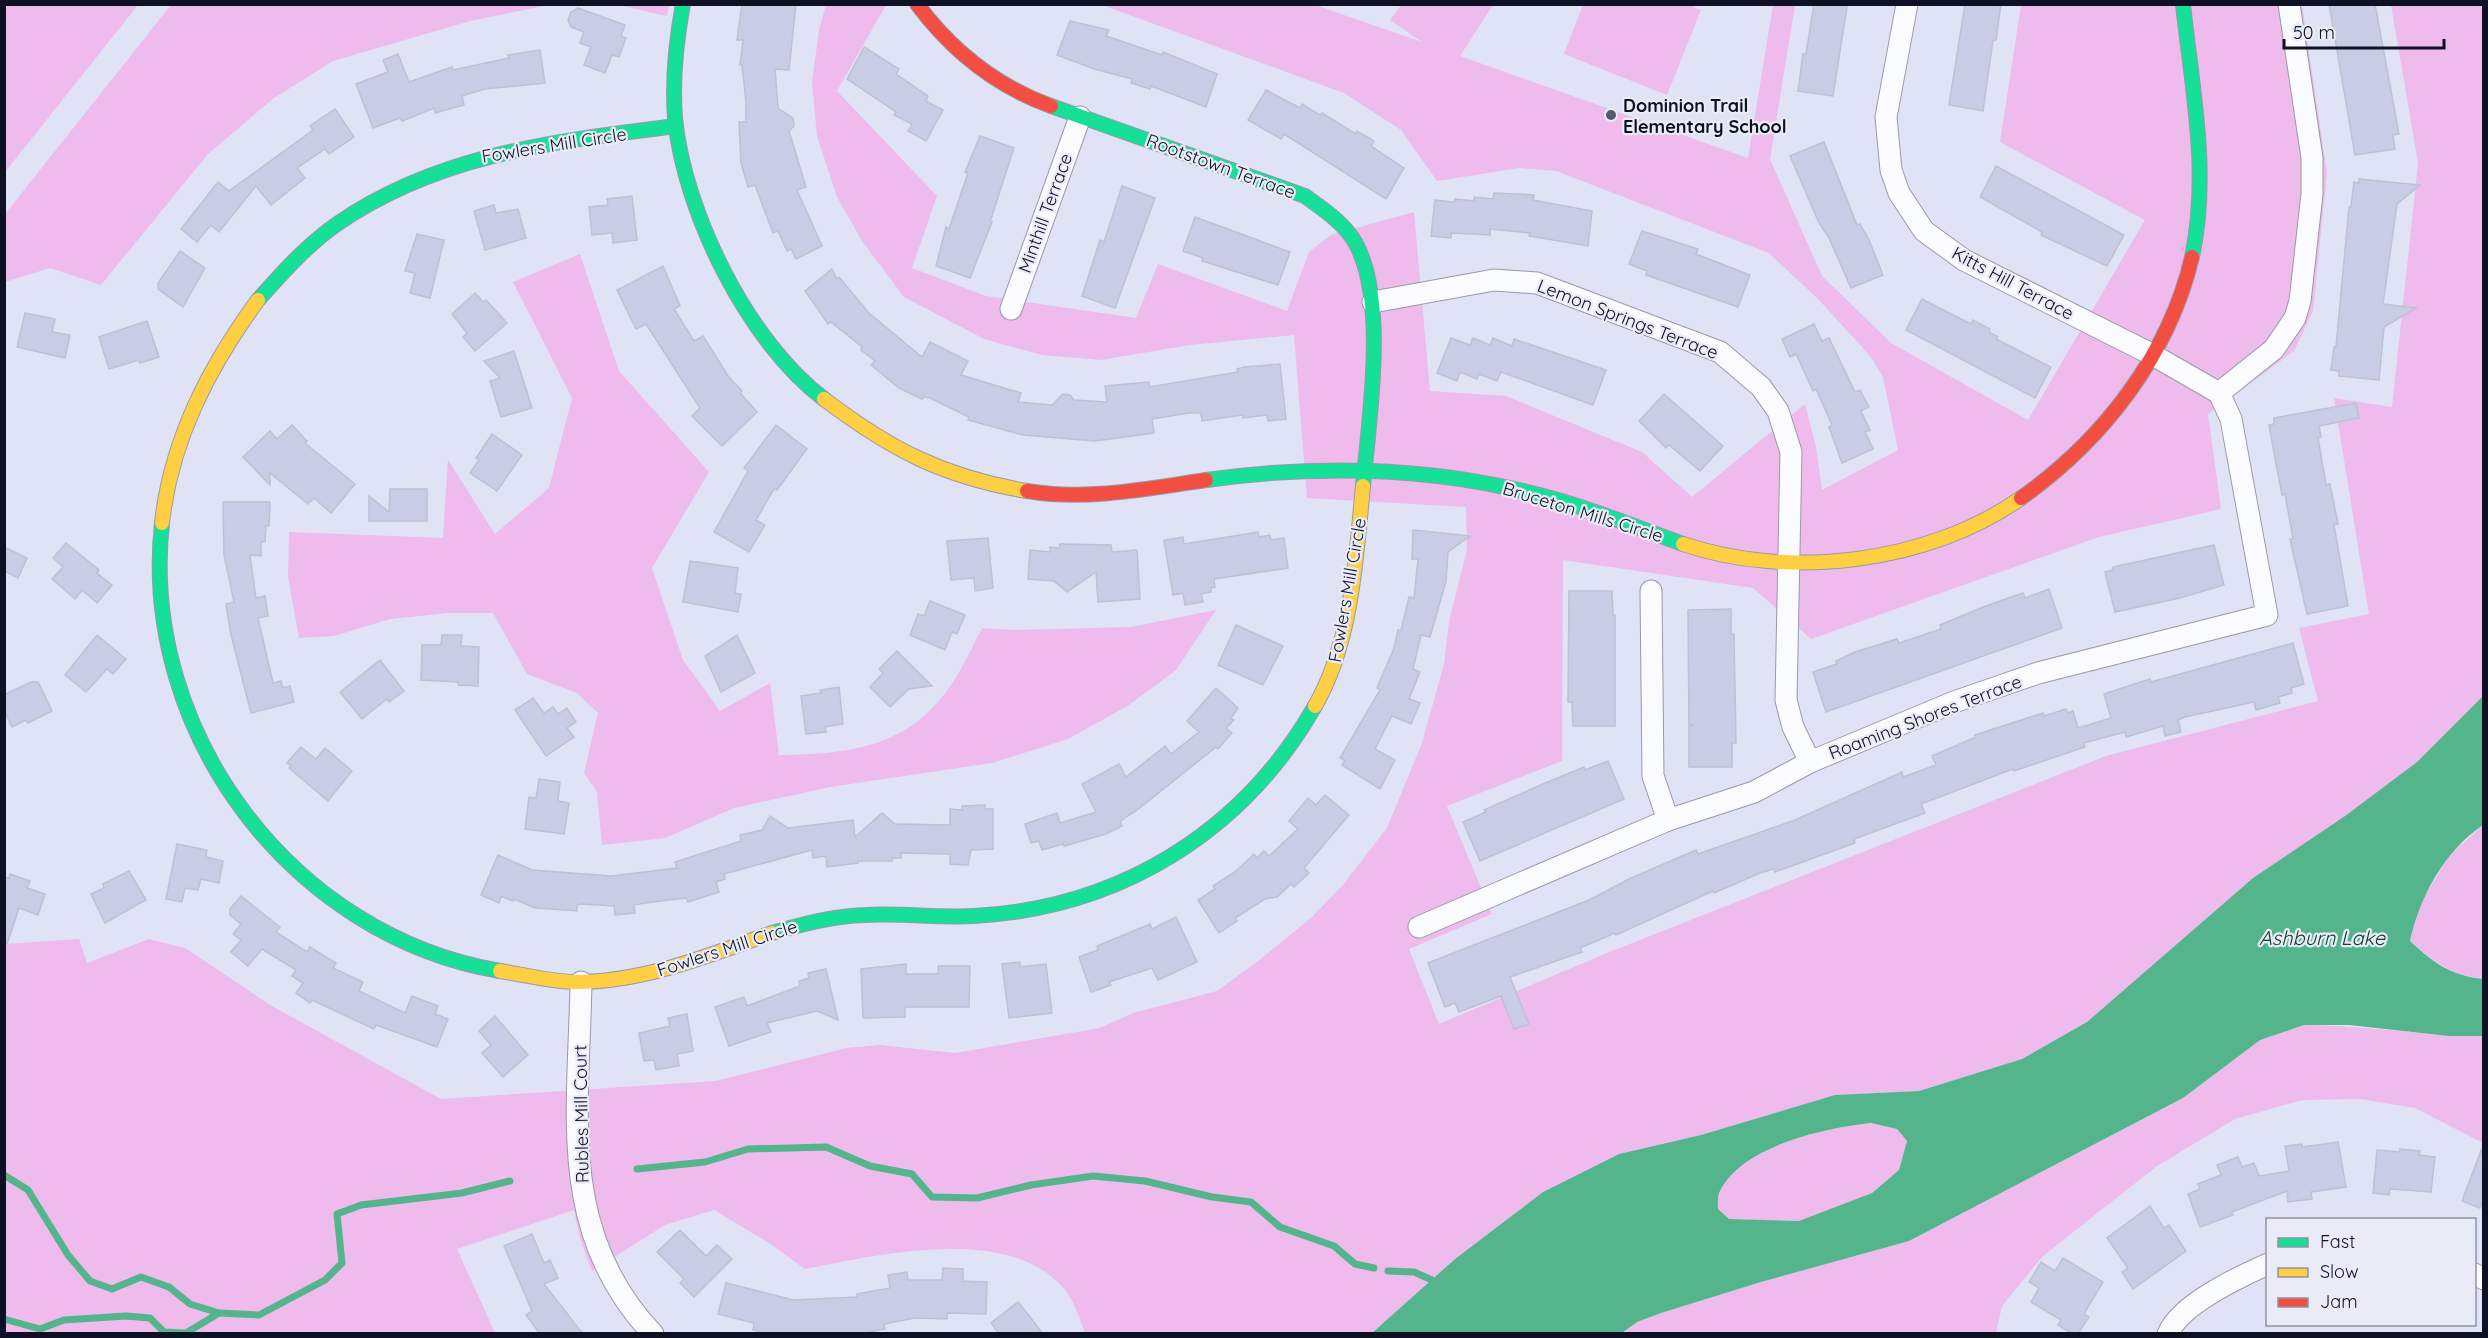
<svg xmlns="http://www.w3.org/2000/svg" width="2488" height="1338" font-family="Quicksand,sans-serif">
	<rect width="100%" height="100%" fill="#dfe3f5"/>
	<!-- green -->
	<g fill="#eebbec">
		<polygon points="1687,4 1701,10 1667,95 1564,54 1583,5"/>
		<polygon points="4,5 138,5 5,172 4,172"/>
		<polygon points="171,5 171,4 548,5 470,21 333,61 274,98 208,154 101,285 50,268 5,282 5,214"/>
		<polygon points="618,5 669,5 667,16"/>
		<path d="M826,5H886L837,91L937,196L912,268L986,296L1136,318L1158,264L1287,311L1309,252L1331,235L1414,212L1430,391L1506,396L1642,452L1692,497L1805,404L1816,447L1822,490L1898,450L1883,377L1871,357L1819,300L1769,253L1556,171L1519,168L1437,181L1401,130L1344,93L1102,5H1315L1422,42L1390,20L1401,5H1493L1460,56L1748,158L1773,5H1795L1770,159L1822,276L1891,343L2028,420L2145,220L2000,142L2021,5H2302L2327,173L2313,311L2294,351L2208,414L2221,509L2099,537L1811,639L1753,588L1563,560L1562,761L1447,806L1492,914L1409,949L1439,1024L1607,953L2106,756L2318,701L2299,628L2369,614L2334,398L2392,407L2418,163L2391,5H2483V696L2417,762L2345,816L2253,878L2087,1022L2022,1059L1919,1091L1835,1095L1701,1135L1619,1154L1543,1192L1455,1259L1372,1333H1085C1081,1323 1077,1309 1071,1299C1024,1220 878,1255 805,1269L769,1243L714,1210L665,1225L592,1271L580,1238L574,1210L457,1249L495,1333L5,1334V944L79,939L87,963L149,939L185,948L270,1005L441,1099L715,1081L846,1048L880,1045L955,1053L1100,1028L1133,1013L1217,991L1258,961L1311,918L1342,886L1387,828L1422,743L1444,664L1449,622L1467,550L1466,507L1307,498L1294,335L1190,345L1101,360L1042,355L984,339L904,297L862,241L837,197L817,136L812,82L819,30Z"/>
		<path d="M580,254L619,371L709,472L652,568L683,660L720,711L770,683L779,755C850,754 908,748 951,685C963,668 972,647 982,628L1011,630L1131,627L1216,610L1176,670L1129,705L1068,739L992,763L830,787L734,808L665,838L602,845L597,792L584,773L598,713L577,693L527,674L493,613H448L390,619L334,636L299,638L288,577L289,532L443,538L448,460L495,534L549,488L572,398L513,282Z"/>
		<path d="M2483,825V979C2449,974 2436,963 2410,941L2416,911L2449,856Z"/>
		<path d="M2304,1025C2364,1025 2423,1036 2483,1036V1143L2415,1108L2360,1099L2302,1100L2235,1119L2157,1166L2043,1256L2002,1306L1996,1333L1622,1334L1637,1322L1661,1313L1761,1282L1909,1241L2183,1098L2259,1040Z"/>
		<path d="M1871,1123L1897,1129L1907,1141L1899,1170L1872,1193L1799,1222L1729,1219L1718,1209C1718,1203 1717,1195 1720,1191C1743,1145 1825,1128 1871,1123Z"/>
	</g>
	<!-- water -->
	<path fill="#54b58d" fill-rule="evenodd" d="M2483,696V825C2445,850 2419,898 2410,941C2435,964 2450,975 2483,979V1036H2449L2349,1025H2304L2260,1040L2183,1098L1909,1241L1761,1282L1661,1313L1637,1322L1622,1333H1372L1455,1259L1543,1192L1619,1154L1701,1135L1835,1095L1919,1091L2022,1059L2087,1022L2253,878L2345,816L2417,762ZM1871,1123L1897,1129L1907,1141L1899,1170L1872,1193L1799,1221L1729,1219L1718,1209C1718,1203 1717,1196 1720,1191C1743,1145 1826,1128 1871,1123Z"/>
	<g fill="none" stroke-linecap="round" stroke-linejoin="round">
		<!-- stream -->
		<g stroke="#54b58d" stroke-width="7">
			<polyline points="637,1169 705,1162 748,1149 826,1147 870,1166 912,1174 932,1197 977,1198 1031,1185 1093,1176 1145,1181 1212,1197 1251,1202 1280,1227 1334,1246 1355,1264 1374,1268"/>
			<polyline points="4,1175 28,1190 68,1255 90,1281 112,1289 141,1277 169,1287 190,1304 219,1313 259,1315 325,1280 342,1263 337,1214 361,1205 462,1193 510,1181"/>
			<polyline points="1388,1271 1414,1272 1432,1280"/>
			<polyline points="4,1319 40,1329 64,1320 126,1316 150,1318 164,1332 186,1333 219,1313"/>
		</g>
	</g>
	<!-- building -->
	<g fill="#c8cce4" stroke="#bdc1d3" stroke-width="1.5">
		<polygon points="742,4 796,4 789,70 775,69 778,108 793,118 794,126 789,131 806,187 797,190 822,246 796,259 791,249 787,251 778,231 773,233 755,185 748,187 741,163 739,122 746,122 746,102 742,65 740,65 743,40 737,40"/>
		<polygon points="1814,4 1845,4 1847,7 1833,96 1798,91 1803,54 1806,54"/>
		<polygon points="1965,4 2001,4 1996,40 1993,40 1983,111 1949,105"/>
		<polygon points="2329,4 2375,4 2399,134 2393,135 2395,149 2355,155"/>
		<polygon points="578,8 625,25 621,36 626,38 619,57 612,55 605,73 584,65 591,47 580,43 584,32 571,27 568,20 571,12"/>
		<polygon points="1070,21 1109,30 1106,36 1162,55 1163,52 1217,74 1206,107 1151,86 1150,89 1131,83 1132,79 1094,69 1057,55"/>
		<polygon points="864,47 899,69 896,74 928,96 926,101 943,110 926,141 908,131 912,124 894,115 896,112 847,79"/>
		<polygon points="540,50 545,83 485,89 462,96 464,105 435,113 434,108 402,121 400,118 373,128 356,84 388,72 383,60 398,54 409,82 452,67 453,70 509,58 508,55"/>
		<polygon points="1266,90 1300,108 1302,104 1320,115 1322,113 1356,134 1357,131 1374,141 1371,146 1404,168 1386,199 1284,134 1281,139 1248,120"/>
		<polygon points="335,109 354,137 329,154 325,149 297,168 305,178 271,205 256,186 219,232 211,225 197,242 181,229 218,182 229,191 313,130 310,126"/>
		<polygon points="980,136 1014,148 990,222 992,222 970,278 936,266 946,227 949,229 968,173 965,172"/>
		<polygon points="1824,142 1857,225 1860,224 1869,240 1883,275 1851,288 1829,238 1819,223 1790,156"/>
		<polygon points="1996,166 2124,235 2107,266 2041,235 2042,232 1980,197"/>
		<polygon points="2359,179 2420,185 2397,204 2383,304 2416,308 2384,327 2379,380 2339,376 2339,371 2331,370 2334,347 2336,347 2349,207 2351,207 2354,182 2359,183"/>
		<polygon points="1122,186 1155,198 1115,308 1082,296 1100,240 1104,242"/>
		<polygon points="1494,193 1534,195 1533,200 1592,211 1588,246 1529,236 1530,233 1490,229 1490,235 1451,233 1451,238 1431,236 1435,200 1454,202 1455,199 1474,201 1474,197 1493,199"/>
		<polygon points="632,196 637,240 613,243 612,233 592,235 589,207 608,205 607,199"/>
		<polygon points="494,205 496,213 518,209 526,238 485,250 474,211"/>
		<polygon points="1195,217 1290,252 1278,285 1202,261 1203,258 1183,251"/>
		<polygon points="1642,231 1698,249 1696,254 1750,275 1738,307 1646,275 1647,271 1629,264"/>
		<polygon points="417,234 444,240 430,298 410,293 415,273 405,271"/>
		<polygon points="180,251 205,268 183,307 158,289 158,283"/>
		<polygon points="663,266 680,306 674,309 694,341 703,336 728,376 742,391 740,393 757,412 722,446 692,416 700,408 646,324 636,329 617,290"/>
		<polygon points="832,269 837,279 839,277 869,313 922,357 930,342 968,361 961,375 1021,393 1018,402 1052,405 1063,394 1070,395 1074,400 1107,402 1105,386 1149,382 1150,387 1238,372 1237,369 1244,367 1280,364 1286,419 1268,421 1267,415 1243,418 1243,415 1202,421 1201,413 1189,413 1152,419 1154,433 1095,441 1023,435 968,420 969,417 930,398 924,397 922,399 899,388 871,365 875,361 861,350 862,347 831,322 828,324 805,291"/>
		<polygon points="475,293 483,302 486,300 507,323 475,351 463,337 467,333 452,314"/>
		<polygon points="1922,299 1971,324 1973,320 1990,329 1989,332 1998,337 1996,339 2051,367 2035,398 1906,330"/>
		<polygon points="25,313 55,319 52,332 70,335 65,358 17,347"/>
		<polygon points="147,321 159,357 140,363 139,360 109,369 99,337"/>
		<polygon points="1814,324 1822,341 1829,338 1855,392 1860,390 1869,407 1861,411 1870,430 1865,432 1873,449 1842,463 1829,427 1832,425 1816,389 1813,391 1796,354 1790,357 1782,339"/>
		<polygon points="1451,338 1470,345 1473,338 1490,345 1493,338 1512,346 1514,339 1606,370 1593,405 1501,372 1497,381 1479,374 1477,379 1460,372 1457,381 1437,373"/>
		<polygon points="514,351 532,408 501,417 490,381 500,378 484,361"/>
		<polygon points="1664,394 1723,446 1700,471 1669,445 1666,448 1639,421"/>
		<polygon points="2356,403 2359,418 2319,426 2321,437 2318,438 2326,485 2330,484 2338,524 2334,525 2348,606 2307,614 2290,539 2293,539 2285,494 2282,495 2269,425 2274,424 2274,418"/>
		<polygon points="292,425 307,441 305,443 355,484 331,513 314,498 308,504 270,473 270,485 243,457 270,431 277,439"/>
		<polygon points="776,425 807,449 777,490 774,489 756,520 765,525 749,552 714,532 748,471 744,468"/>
		<polygon points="492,434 522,455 497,491 470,473 479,460 476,458"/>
		<polygon points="390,489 427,489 427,521 369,521 369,496 389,512"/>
		<polygon points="223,502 270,502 269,526 266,526 265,542 261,542 261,556 250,555 256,598 265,596 268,616 258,618 273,683 281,681 283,688 290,686 294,702 251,713 231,635 226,604 234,602 224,555"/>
		<polygon points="1413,530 1470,536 1448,552 1446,581 1430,637 1421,635 1413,669 1420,672 1409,699 1420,703 1411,724 1392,716 1375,749 1395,760 1380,789 1342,765 1345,760 1340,758 1380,690 1377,688 1394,648 1398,630 1401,630 1409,597 1414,598 1418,559 1412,559"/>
		<polygon points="1258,532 1259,537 1270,535 1271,540 1284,538 1288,568 1214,579 1215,587 1211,588 1211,592 1201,594 1203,602 1185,605 1183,593 1173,595 1164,540 1183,537 1184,544"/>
		<polygon points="988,538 993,588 975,591 974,578 951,580 947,541"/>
		<polygon points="66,543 99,570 97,573 112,585 97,603 82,590 75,599 52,579 63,567 53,558"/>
		<polygon points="1060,544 1111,545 1112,552 1137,550 1140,599 1098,602 1096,572 1067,592 1054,581 1028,579 1030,550 1050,552 1050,547 1059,548"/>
		<polygon points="2214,545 2224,585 2180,598 2115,612 2105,572 2113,570 2113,567"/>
		<polygon points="4,547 27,558 18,578 4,571"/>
		<polygon points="690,561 738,568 735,593 741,594 738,612 683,602"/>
		<polygon points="2049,589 2062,628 1826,712 1813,672 1837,664 1836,661 1855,652 1897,639 1899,643 1941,629 1940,625 1983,607 2023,593 2025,598"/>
		<polygon points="1569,591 1612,591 1613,615 1615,615 1615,726 1573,726 1572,702 1568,702"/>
		<polygon points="930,601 965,615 957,634 952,632 945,650 910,635 918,614 924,616"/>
		<polygon points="1731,609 1731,634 1734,634 1736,743 1732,743 1732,767 1689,767 1689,726 1693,725 1689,725 1688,610"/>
		<polygon points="1236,625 1283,646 1263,685 1218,665"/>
		<polygon points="97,635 126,659 113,674 107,669 86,692 65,675"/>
		<polygon points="442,635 462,635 461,646 479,647 478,686 458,685 458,682 421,680 422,645 441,645"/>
		<polygon points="737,635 755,673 721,692 705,656"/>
		<polygon points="2293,643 2304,684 2291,688 2292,693 2278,697 2280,703 2256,710 2254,702 2185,717 2178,720 2181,732 2165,736 2163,726 2126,737 2125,732 2084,743 2085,747 2014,771 2013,769 1921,804 1925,813 1854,839 1855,843 1775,872 1774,869 1760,873 1714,893 1713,891 1616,935 1615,933 1580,948 1582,952 1510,977 1529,1024 1514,1029 1501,996 1459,1012 1455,1003 1445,1007 1428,963 1589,900 1631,878 1696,850 1698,854 1795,820 1902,772 1903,777 1936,765 1932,756 1976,737 1975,735 2043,713 2044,716 2066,709 2068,713 2073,711 2078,728 2111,718 2104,694 2150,679 2151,682"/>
		<polygon points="897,651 932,686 909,689 890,707 870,687 883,673 879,669"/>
		<polygon points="380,660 404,691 389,702 387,699 362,719 340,692"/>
		<polygon points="31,682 38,682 52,711 28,723 26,720 12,727 4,711 4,695"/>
		<polygon points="839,687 843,724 825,727 826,732 806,734 801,696 821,693 820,690"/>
		<polygon points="1216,688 1238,708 1231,718 1234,720 1226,728 1232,733 1218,749 1216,747 1136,811 1126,817 1120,822 1122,826 1106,834 1064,846 1063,844 1042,850 1039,841 1031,843 1025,824 1057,813 1060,823 1096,812 1082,784 1119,764 1126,777 1165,746 1171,754 1199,732 1187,721"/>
		<polygon points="533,698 544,713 553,707 558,714 567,708 576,722 567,728 574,737 546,756 515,710"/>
		<polygon points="301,747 316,759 325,748 352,771 328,801 289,768 291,766 287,763"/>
		<polygon points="1608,761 1624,799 1480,861 1463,822 1486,812 1484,810 1543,784 1584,767 1585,770"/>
		<polygon points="539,779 560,782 558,801 569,803 564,834 525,829 529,797 536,798"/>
		<polygon points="1325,795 1349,815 1304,868 1309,873 1294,887 1291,884 1277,897 1265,899 1235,918 1237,921 1219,933 1198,900 1215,889 1213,886 1235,872 1254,854 1257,858 1264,851 1269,856 1298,829 1289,821 1308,798 1316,805"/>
		<polygon points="985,805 985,809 993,809 993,849 971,850 968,865 950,864 950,854 901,853 901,858 892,858 892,861 858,861 858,863 827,867 826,856 813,858 812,850 724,874 725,879 716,882 719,892 688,902 686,898 645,903 634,905 635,913 615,915 614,906 582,904 577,905 577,911 535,908 514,899 513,901 501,896 499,903 481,895 498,855 532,870 611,876 677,868 675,862 741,841 740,835 762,830 770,816 788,828 853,820 855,837 882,813 895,824 950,825 950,809 962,810 962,806"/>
		<polygon points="177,844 207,850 206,857 223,861 219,883 201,879 198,890 185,888 182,902 166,899"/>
		<polygon points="129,871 146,900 105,923 91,894 104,888 103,884"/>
		<polygon points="10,874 30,881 27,888 45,894 38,915 19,908 7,944 4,943 4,877 9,878"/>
		<polygon points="241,896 280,927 276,932 307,952 310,947 336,963 333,968 363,982 359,991 405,1013 412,996 438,1006 435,1014 448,1019 437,1047 376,1025 374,1029 312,1000 310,1003 296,993 303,983 292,976 296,970 262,949 248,966 231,952 241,940 233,934 241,924 230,915 230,909"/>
		<polygon points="1176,917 1197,962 1158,980 1152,968 1109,982 1111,985 1091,992 1079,957 1098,950 1097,946 1150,924 1152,929"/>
		<polygon points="1020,962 1020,967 1046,964 1052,1013 1009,1018 1002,964"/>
		<polygon points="906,964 906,974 938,974 938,966 970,966 969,1007 905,1007 905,1017 863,1018 861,969"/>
		<polygon points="826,969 838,1020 817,1011 767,1023 771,1032 729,1046 715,1007 744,997 747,1006 800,986 799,981 809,978 808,973"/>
		<polygon points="687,1014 693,1051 677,1054 679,1066 656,1070 654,1060 644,1061 639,1033 670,1026 668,1018"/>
		<polygon points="495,1016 528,1055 503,1077 482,1053 491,1045 479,1031"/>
		<polygon points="2338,1142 2346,1187 2311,1192 2312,1199 2288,1202 2287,1191 2232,1212 2233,1215 2200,1227 2188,1194 2200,1189 2198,1184 2221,1175 2217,1165 2238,1157 2242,1167 2254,1163 2259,1176 2289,1171 2285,1146 2302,1144 2302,1147"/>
		<polygon points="2482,1148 2484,1199 2480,1208 2462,1201"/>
		<polygon points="2400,1149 2420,1151 2419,1155 2435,1157 2431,1192 2390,1189 2389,1195 2373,1193 2377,1150 2400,1152"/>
		<polygon points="2150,1206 2164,1228 2169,1225 2186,1251 2133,1289 2122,1272 2128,1268 2107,1238"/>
		<polygon points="680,1230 706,1256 717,1245 732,1259 694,1297 680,1283 684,1279 657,1252"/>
		<polygon points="532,1234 544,1263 550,1260 558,1278 544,1284 583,1334 540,1334 526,1315 532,1311 504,1246"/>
		<polygon points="2063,1258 2103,1282 2084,1314 2089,1317 2078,1334 2073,1334 2058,1325 2061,1320 2031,1302 2039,1288 2029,1282 2041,1262 2055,1271"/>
		<polygon points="943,1268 963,1269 963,1281 987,1282 986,1314 947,1313 947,1319 915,1318 884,1324 885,1329 864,1333 813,1334 768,1334 753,1330 754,1323 718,1314 726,1283 793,1300 857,1297 857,1294 890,1288 888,1275 907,1272 908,1280 942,1280"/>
		<polygon points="1018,1302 1027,1313 1043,1334 999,1334 991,1323"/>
	</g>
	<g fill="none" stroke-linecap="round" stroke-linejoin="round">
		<defs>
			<g id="street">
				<polyline points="1907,4 1886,117 1891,170 1899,193 1924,231 1964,260 2153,355 2219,393"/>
				<polyline points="1373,302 1494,280 1537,283 1720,352 1761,387 1778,411 1791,452 1786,700 1793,727 1810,762"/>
				<polyline points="1011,309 1080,117"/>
				<polyline points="2219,393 2274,349 2295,318 2300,301 2312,194 2312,158 2289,4"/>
				<polyline points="1651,591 1653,776 1668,820"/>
				<polyline points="1419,927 1668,820 1754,792 1810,762 1954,702 2038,673 2267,615 2231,419 2219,393"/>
				<path d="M581,982C579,1111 556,1232 653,1334"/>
				<polyline points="2474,1274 2484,1279"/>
				<path d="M2168,1334C2180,1304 2239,1277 2268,1264"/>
			</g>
			<g id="fast">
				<path d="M683,4C676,42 672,80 675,118C684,212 748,342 824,399"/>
				<path d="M2183,4C2192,89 2210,172 2192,257"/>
				<path d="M1051,106L1305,196C1324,210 1343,222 1355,242C1388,301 1369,419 1363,486"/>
				<path d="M258,300C282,273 307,245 337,224C438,154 557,141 676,126"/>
				<path d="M1206,480C1321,464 1441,467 1554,499C1598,511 1640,529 1683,544"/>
				<path d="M162,523C139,732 292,936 500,971"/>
				<path d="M772,933C803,924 833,916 865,915C902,913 938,918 974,916C1120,908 1243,832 1315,706"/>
			</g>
			<g id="slow">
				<path d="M824,399C891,450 944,477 1027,491"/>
				<path d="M162,523C171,440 209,367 258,300"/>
				<path d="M1683,544C1789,580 1929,563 2021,498"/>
				<path d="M1315,706C1352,642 1356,558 1363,486"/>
				<path d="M500,971C526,975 551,982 577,982C645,982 709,955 772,933"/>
			</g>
			<g id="jam">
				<path d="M917,4C952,51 996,86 1051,106"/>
				<path d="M1027,491C1087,501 1146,489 1206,480"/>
				<path d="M2021,498C2103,440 2169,355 2192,257"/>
			</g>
		</defs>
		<!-- street casing -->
		<use href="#street" stroke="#989aab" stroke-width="23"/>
		<!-- fast casing -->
		<use href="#fast" stroke="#989aab" stroke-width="16"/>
		<!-- slow casing -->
		<use href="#slow" stroke="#989aab" stroke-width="16"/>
		<!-- jam casing -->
		<use href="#jam" stroke="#989aab" stroke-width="16"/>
		<!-- street -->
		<use href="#street" stroke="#fafbfe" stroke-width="21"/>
		<!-- fast -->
		<use href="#fast" stroke="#16e098" stroke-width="14"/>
		<!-- slow -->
		<use href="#slow" stroke="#ffcf43" stroke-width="14"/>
		<!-- jam -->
		<use href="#jam" stroke="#f24e42" stroke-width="14"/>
	</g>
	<!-- markers -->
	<circle fill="#575a6d" stroke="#e9ebf7" stroke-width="2" cx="1611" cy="115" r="6"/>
	<g text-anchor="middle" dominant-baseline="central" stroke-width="4.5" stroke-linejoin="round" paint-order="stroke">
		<!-- poi labels -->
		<g font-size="18" font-weight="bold" fill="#0e1124" stroke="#e9ebf7" text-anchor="start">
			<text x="1623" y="105">Dominion Trail<tspan x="1623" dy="21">Elementary School</tspan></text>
		</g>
		<!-- street labels -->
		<g font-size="18" fill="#0e1124" stroke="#e9ebf7">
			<text transform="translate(554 145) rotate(-9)">Fowlers Mill Circle</text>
			<text transform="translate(1221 166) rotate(20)">Rootstown Terrace</text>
			<text transform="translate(1045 213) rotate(-70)">Minthill Terrace</text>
			<text transform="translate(2013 283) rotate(28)">Kitts Hill Terrace</text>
			<text transform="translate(1628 319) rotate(21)">Lemon Springs Terrace</text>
			<text transform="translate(1583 512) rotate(17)">Bruceton Mills Circle</text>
			<text transform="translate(1347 590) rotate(-80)">Fowlers Mill Circle</text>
			<text transform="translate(1925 717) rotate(-21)">Roaming Shores Terrace</text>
			<text transform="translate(727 948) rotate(-18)">Fowlers Mill Circle</text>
			<text transform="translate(581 1114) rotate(-91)">Rubles Mill Court</text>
		</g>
		<!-- water labels -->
		<g font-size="20" font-style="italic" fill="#134429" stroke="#e9ebf7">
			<text x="2322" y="937">Ashburn Lake</text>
		</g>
	</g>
	<!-- border -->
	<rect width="2488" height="1338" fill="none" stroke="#0e1124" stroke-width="12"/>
	<!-- legend -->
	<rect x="2266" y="1218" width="210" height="108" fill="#e9ebf7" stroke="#9194a3" stroke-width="1.5"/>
	<rect x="2278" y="1238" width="30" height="9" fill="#16e098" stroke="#9194a3" stroke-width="1.5"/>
	<text x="2320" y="1248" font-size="18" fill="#0e1124">Fast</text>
	<rect x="2278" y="1268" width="30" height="9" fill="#ffcf43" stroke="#9194a3" stroke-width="1.5"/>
	<text x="2320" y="1278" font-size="18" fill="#0e1124">Slow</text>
	<rect x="2278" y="1298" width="30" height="9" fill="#f24e42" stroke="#9194a3" stroke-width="1.5"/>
	<text x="2320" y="1308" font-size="18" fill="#0e1124">Jam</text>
	<!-- scale -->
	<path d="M2284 39v9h160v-9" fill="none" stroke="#0e1124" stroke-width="3"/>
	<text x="2293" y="39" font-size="18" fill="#0e1124" stroke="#e9ebf7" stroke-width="4.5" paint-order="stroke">50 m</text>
</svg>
